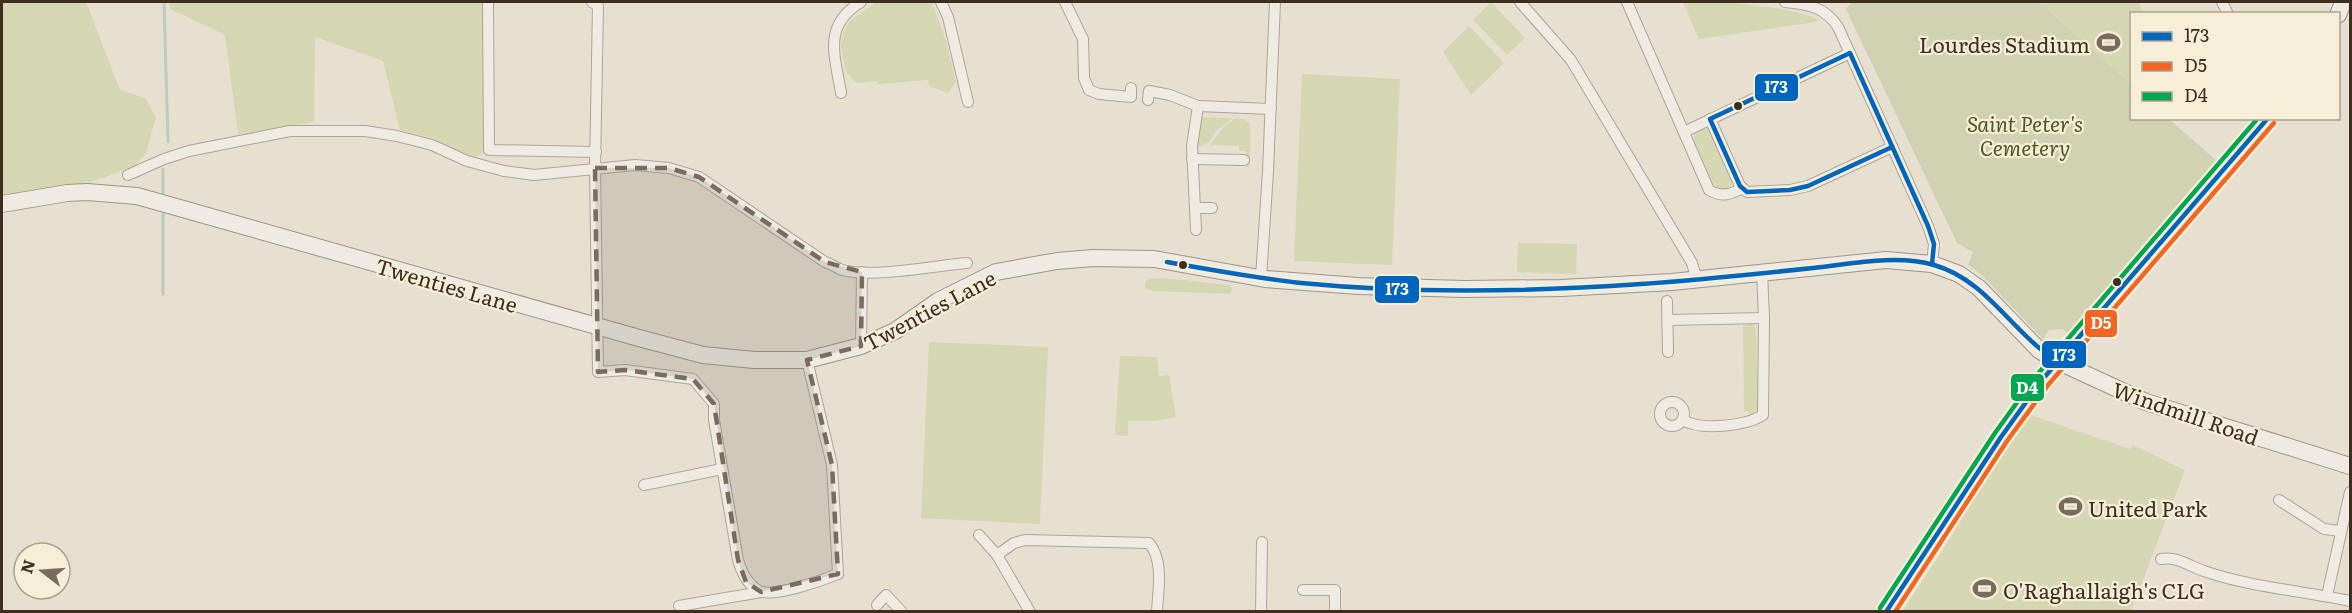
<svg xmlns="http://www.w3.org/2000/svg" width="2352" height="613" font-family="Literata,serif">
	<rect width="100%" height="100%" fill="#e7e0d1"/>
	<!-- green -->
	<g fill="#d6d7b3">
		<polygon points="2,2 86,2 120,90 145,98 156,117 146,153 135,166 47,198 2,210"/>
		<polygon points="169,2 488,2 489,150 467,161 431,138 400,130 383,61 315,37 314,122 238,134 225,35 170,9"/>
		<polygon points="876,2 932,2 946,41 956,82 948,93 929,86 928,80 878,84 877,81 857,83 846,72 841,45 844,31 849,22"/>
		<polygon points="1491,2 1525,38 1507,55 1473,20"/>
		<path d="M1683,2C1717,1 1790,5 1819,20L1815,22L1699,39Z"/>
		<polygon points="2039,2 2139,2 2143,13 2132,14 2131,80 2128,81"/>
		<polygon points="1469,26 1504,63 1471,95 1443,52"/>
		<polygon points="1302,74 1400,79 1392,265 1294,261"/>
		<polygon points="1200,117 1233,118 1216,131 1209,142 1196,149"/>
		<polygon points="1236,118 1244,119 1250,124 1250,166 1246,167 1246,151 1239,151 1239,146 1210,145 1221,130"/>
		<path d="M1699,129H1707L1711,132L1733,179L1730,190C1722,192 1717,188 1713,183L1694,140V135Z"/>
		<polygon points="1518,243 1577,244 1576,274 1517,272"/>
		<polygon points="1162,278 1230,285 1232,290 1230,294 1155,291 1145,289 1145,282 1148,279"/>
		<polygon points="1748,323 1753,325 1756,330 1758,406 1751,416 1748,411 1744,411 1743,326"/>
		<polygon points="929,342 1048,347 1040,524 921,518"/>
		<polygon points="1120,356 1157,357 1159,376 1169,375 1176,417 1152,421 1128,421 1128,436 1115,435"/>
		<polygon points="2025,413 2130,449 2132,445 2185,470 2131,611 1902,612 1946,545"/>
	</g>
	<!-- cemetery -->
	<polygon fill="#d1d1b3" points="1852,2 2039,2 2131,84 2132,118 2169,119 2218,162 2069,336 2063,329 2049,330 2043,339 1982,275 1968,265 1973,252 1957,243 1846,9"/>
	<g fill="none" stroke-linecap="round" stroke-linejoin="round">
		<!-- stream -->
		<g stroke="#bcccc2" stroke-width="3">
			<polyline points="164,2 168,142"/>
			<polyline points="163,193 163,169"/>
			<polyline points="163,294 163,214"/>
		</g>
		<defs>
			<g id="street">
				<polyline points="488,2 489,150 596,152"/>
				<path d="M592,2L598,6L595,168L598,372L625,370L693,379L714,404V420L738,560C742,573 747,584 759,591C773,598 823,580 838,574L832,465L807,360"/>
				<polyline points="941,2 948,17 968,102"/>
				<polyline points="1065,2 1083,39 1084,78 1089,90 1099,94 1131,97 1131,88"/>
				<polyline points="1520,2 1571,60 1692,263 1697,280"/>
				<path d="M1627,2L1709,190C1722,198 1731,194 1743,188"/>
				<path d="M1785,2C1808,4 1825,7 1838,27L1928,226L1934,244L1932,264"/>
				<polyline points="2222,2 2228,14"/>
				<path d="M841,93C835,55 822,26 861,2"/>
				<polyline points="1148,100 1149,91 1170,95 1198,106 1271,109"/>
				<polyline points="1710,119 1740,186 1747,192 1790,190 1808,186 1892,147"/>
				<polyline points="1684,132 1850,53"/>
				<polyline points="1192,159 1244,160"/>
				<path d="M128,175L164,159L189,151L290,131H365L397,136L432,145L467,161L504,171L534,175L635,165L669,168L699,177L825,262C831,264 837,268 842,270C874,278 933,266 967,263"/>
				<polyline points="1195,208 1212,208"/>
				<polyline points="1196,230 1192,146 1198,106"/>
				<polyline points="1261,278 1268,171 1275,2"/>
				<polyline points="1667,301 1668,352"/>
				<polyline points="1668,320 1764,318"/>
				<polyline points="861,346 862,272"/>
				<circle cx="1672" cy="414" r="12"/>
				<path d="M1683,420C1700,431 1746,426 1763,415L1764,318L1762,272"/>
				<polyline points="644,485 722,469"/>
				<polyline points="2279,500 2324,529 2341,531"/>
				<polyline points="979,535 997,555 1030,612"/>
				<path d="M997,555L1014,543L1025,540L1149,543C1164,560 1158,590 1157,612"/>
				<path d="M2161,559C2177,556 2189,566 2204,571C2249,587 2304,591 2350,601"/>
				<polyline points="1303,590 1335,590 1335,612"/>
				<polyline points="2327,596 2350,492"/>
				<polyline points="877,605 886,595 902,612"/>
				<polyline points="679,606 761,592"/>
				<polyline points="1261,612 1262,542"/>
			</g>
			<g id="secondary">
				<polyline points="2338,15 2343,2"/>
				<polyline points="2,204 67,193 87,192 137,196 639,338 703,355 754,360 807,360 861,346 895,331 938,301 996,272 1057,261 1093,258 1154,259 1265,279 1358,286 1464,289 1561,288 1672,282 1886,260 1932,264 1959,274 1979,288 2039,350 2057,361 2146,402 2350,466"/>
				<polyline points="1886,612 2001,437 2042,380 2268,118"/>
			</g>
		</defs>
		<!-- street casing -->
		<use href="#street" stroke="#ada599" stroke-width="12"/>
		<!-- secondary casing -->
		<use href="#secondary" stroke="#9c958a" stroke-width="18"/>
		<!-- street -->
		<use href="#street" stroke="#efebe3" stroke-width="10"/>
		<!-- secondary -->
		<use href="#secondary" stroke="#efebe3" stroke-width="16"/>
		<defs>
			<g id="bus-1">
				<polyline points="1892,147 1808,186 1790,190 1747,192 1740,186 1710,119 1850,53 1928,226 1934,244 1932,264"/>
				<path d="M1167,262C1211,270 1256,278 1301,283C1413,294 1528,292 1641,284C1699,280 1756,274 1813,268C1850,264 1897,254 1934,265C1987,280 2012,333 2057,361"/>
				<polyline points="1886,612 2001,437 2042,380 2268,118"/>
			</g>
			<polyline id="bus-2" points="1895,612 2007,441 2048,385 2274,123"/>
			<polyline id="bus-3" points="1880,608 1995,433 2036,376 2258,118"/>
		</defs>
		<!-- bus-1 casing -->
		<use href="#bus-1" stroke="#f7eed8" stroke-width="9"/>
		<!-- bus-2 casing -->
		<use href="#bus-2" stroke="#f7eed8" stroke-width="9"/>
		<!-- bus-3 casing -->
		<use href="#bus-3" stroke="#f7eed8" stroke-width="9"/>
		<!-- bus-1 -->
		<use href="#bus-1" stroke="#0065bd" stroke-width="4.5"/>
		<!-- bus-2 -->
		<use href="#bus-2" stroke="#f26522" stroke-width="4.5"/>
		<!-- bus-3 -->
		<use href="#bus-3" stroke="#00a651" stroke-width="4.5"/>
	</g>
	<!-- marked area -->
	<path fill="#786c5e" fill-opacity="0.2" stroke="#786c5e" stroke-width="4.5" stroke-dasharray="12 8" stroke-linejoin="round" d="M595,168H669L699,177L825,262L862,272L861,346L807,360L832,465L838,574L761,592L746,582L738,560L714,404L693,379L625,370L598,372Z"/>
	<!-- icons -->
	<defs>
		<symbol id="stadium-bare" viewBox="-9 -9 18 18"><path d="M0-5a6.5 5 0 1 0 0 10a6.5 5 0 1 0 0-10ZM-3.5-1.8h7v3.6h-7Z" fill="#786c5e" stroke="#f7eed8" stroke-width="2.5" paint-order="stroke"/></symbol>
	</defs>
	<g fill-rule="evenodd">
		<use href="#stadium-bare" x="2092" y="26" width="33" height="33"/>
		<use href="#stadium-bare" x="2054" y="490" width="33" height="33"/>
		<use href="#stadium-bare" x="1968" y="572" width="33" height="33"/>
	</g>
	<!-- markers -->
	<g fill="#3d2e20" stroke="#f7eed8" stroke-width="2">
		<circle cx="1738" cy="106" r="5"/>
		<circle cx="1183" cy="265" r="5"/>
		<circle cx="2117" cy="282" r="5"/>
	</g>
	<g text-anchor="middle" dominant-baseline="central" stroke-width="4.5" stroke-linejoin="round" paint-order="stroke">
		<!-- poi labels -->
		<g font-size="21" fill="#3d2e20" stroke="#f7eed8" text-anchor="start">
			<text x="2090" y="43" text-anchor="end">Lourdes Stadium</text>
			<text x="2088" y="507">United Park</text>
			<text x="2003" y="589">O'Raghallaigh's CLG</text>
		</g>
		<!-- park labels -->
		<g font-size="21" font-style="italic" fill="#4d5a26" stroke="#f7eed8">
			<text x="2025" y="122">Saint Peter's<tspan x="2025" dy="24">Cemetery</tspan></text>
		</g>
		<!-- street labels -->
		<g font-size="21" fill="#3d2e20" stroke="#f7eed8">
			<text transform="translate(447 284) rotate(16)">Twenties Lane</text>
			<text transform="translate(929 309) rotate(-28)">Twenties Lane</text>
			<text transform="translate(2186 412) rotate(19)">Windmill Road</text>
		</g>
	</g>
	<g stroke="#f7eed8" stroke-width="2">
		<rect x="1754" y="73" width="45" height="29" rx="6" fill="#0065bd"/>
		<rect x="1374" y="275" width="46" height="29" rx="6" fill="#0065bd"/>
		<rect x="2084" y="309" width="34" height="29" rx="6" fill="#f26522"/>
		<rect x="2041" y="340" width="46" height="29" rx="6" fill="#0065bd"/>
		<rect x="2010" y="373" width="35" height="29" rx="6" fill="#00a651"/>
	</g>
	<g font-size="16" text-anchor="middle" font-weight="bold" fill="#fff">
		<text x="1776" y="93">173</text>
		<text x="1397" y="295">173</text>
		<text x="2101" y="329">D5</text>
		<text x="2064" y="361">173</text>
		<text x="2027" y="394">D4</text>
	</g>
	<!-- border -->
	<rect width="2352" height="613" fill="none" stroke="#3d2e20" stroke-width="6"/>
	<!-- legend -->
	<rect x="2130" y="12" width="210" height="108" fill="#f7eed8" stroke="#ada18e" stroke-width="1.5"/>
	<rect x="2142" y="32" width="30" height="9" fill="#0065bd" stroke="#ada18e" stroke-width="1.5"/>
	<text x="2184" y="42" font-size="18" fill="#3d2e20">173</text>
	<rect x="2142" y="62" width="30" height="9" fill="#f26522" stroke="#ada18e" stroke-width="1.5"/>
	<text x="2184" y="72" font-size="18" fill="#3d2e20">D5</text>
	<rect x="2142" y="92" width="30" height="9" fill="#00a651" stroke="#ada18e" stroke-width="1.5"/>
	<text x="2184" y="102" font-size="18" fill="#3d2e20">D4</text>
	<!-- north arrow -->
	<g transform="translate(42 571) rotate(287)"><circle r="28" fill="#f7eed8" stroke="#ada18e" stroke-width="1.5"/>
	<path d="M0-4.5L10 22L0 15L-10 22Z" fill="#786c5e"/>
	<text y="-9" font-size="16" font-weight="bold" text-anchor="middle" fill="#3d2e20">N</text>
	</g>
</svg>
